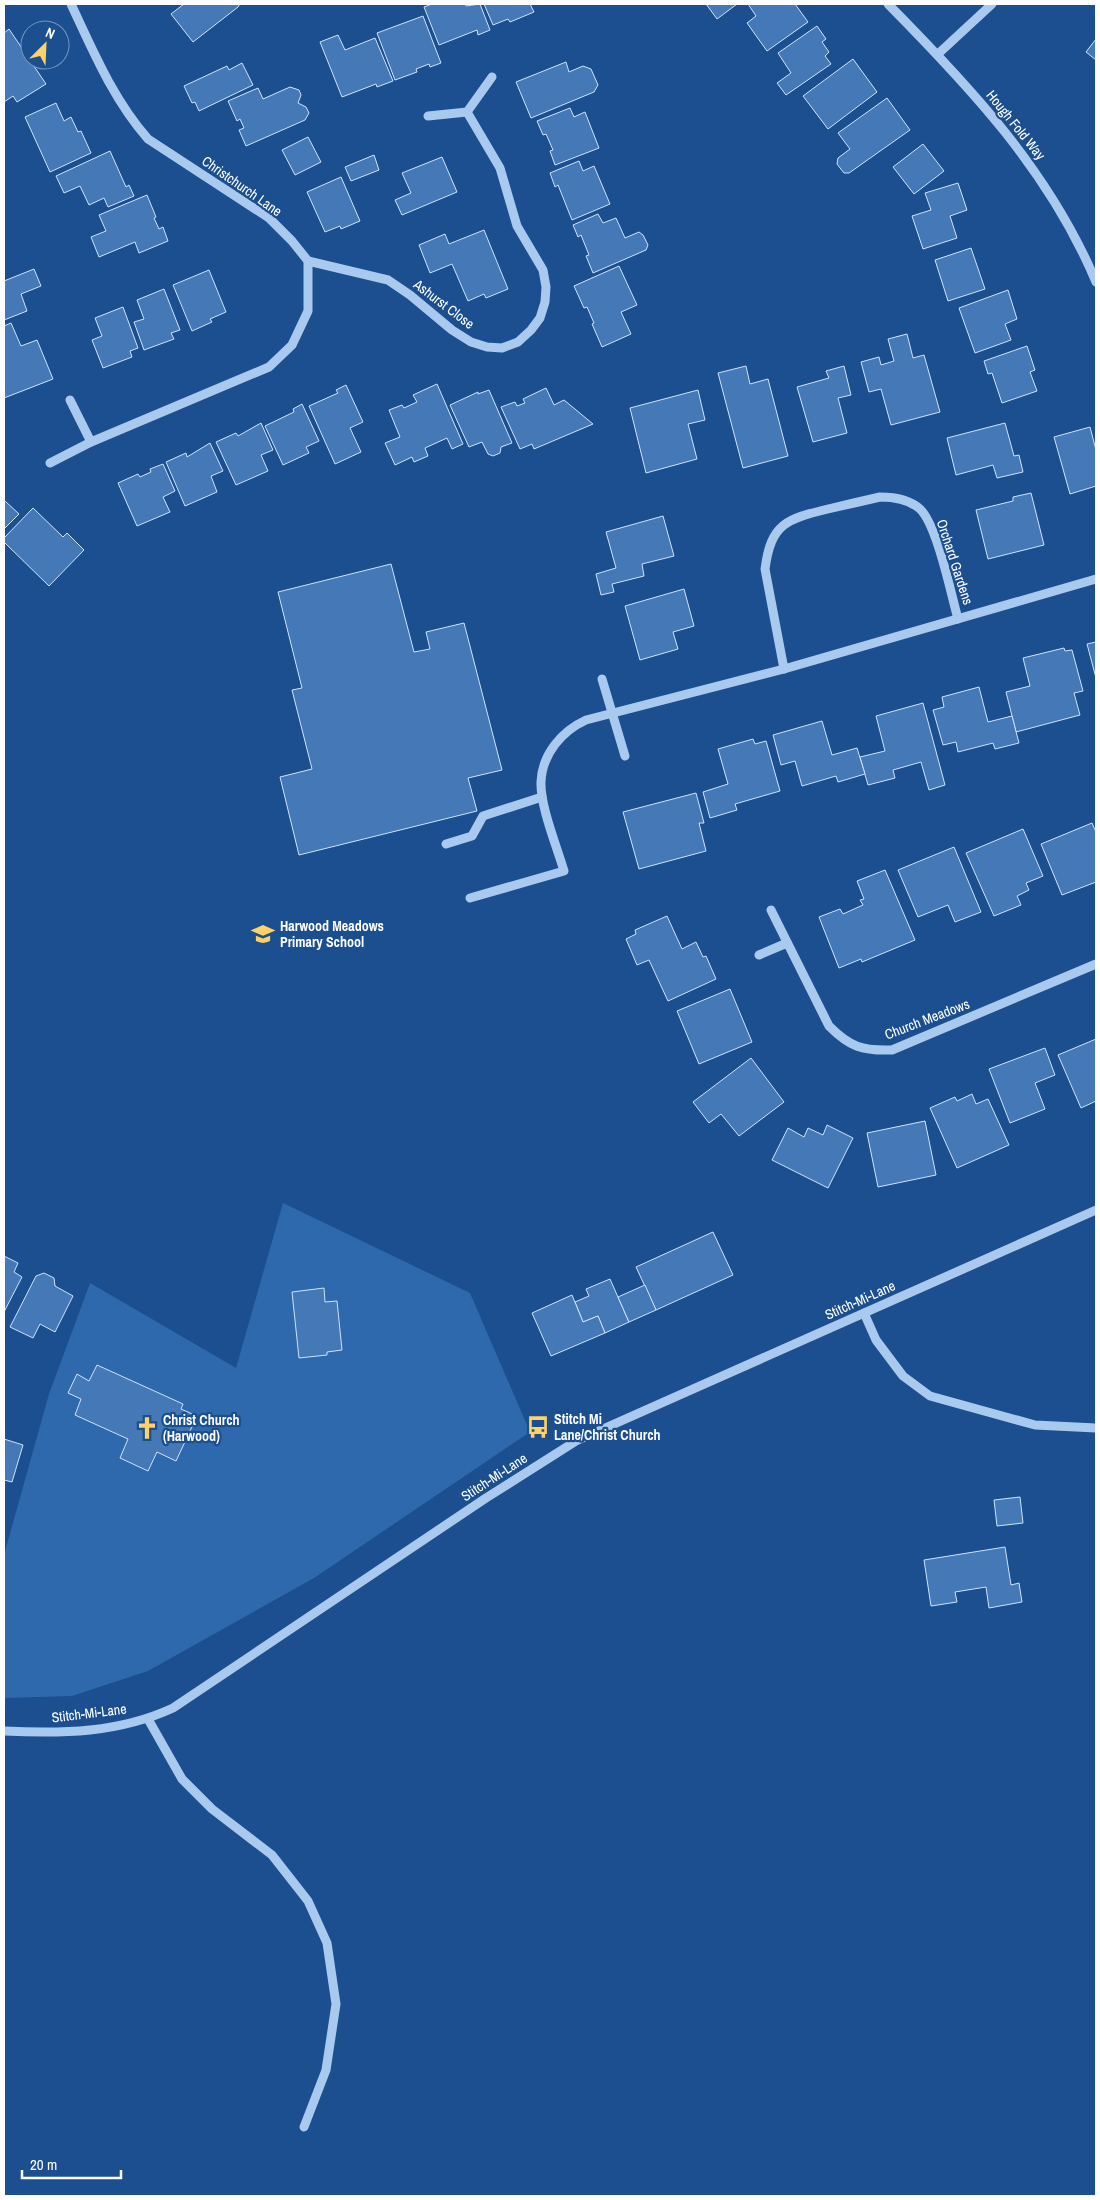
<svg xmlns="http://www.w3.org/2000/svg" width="1100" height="2200" font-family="'Archivo Narrow',sans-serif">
	<rect width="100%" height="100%" fill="#1b4f8f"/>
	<!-- green -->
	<polygon fill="#2e69ad" points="283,1203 470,1293 530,1432 314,1578 148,1671 72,1696 4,1698 4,1555 49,1394 90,1283 236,1368"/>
	<!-- building -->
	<g fill="#4478b7" stroke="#cfe3fa">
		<polygon points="184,4 240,4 238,7 193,42 171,14"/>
		<polygon points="432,4 465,4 466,6 480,4 490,30 478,35 477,30 439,45 424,7"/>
		<polygon points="484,4 530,4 534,12 510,22 508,19 493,25"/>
		<polygon points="706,4 737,4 717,19"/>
		<polygon points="748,4 795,4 808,22 767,51 747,23 756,16"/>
		<polygon points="423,16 441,63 430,67 429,64 416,69 417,72 395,80 377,33"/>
		<polygon points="817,26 826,39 822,42 829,52 825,56 831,64 786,95 777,83 791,73 778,53"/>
		<polygon points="9,29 46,84 17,102 13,96 4,102 4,33"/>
		<polygon points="338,35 345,50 375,38 393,81 377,87 376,84 342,97 320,42"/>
		<polygon points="1096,39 1096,60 1086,52"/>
		<polygon points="853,59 877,92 828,129 803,96"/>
		<polygon points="566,62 569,72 583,66 591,69 598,85 594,92 531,118 516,82"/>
		<polygon points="242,63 253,85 199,111 195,102 192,103 184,86 227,66 229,70"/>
		<polygon points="290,87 299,90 301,95 298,103 306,107 309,113 305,120 246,146 239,130 244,128 240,119 237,121 228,101 258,88 263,99"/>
		<polygon points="887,98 910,130 849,173 844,173 837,164 838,158 850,149 838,133"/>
		<polygon points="56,103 64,121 71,117 78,132 81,131 91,153 50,172 25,117"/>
		<polygon points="570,108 574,117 585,112 599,148 555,165 550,151 553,150 546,134 543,135 537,121"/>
		<polygon points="308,137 321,162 295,175 282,150"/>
		<polygon points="923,144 944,171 914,194 893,167"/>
		<polygon points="110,151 126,187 129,185 134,196 108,207 104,198 89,205 80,186 64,193 56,176"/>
		<polygon points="374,155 379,170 351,181 345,167"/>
		<polygon points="442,157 457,192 402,215 395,200 411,193 402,173"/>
		<polygon points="579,161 583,171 594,166 610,204 572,220 558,185 555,187 550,173"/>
		<polygon points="341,177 360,221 341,229 340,226 325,232 307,192"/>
		<polygon points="958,183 967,210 950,216 957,238 923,249 912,216 931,210 925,193"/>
		<polygon points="147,195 156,217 154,218 159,229 163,227 168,241 139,253 135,242 99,257 91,237 106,231 99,215"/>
		<polygon points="598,214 603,223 616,218 625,238 639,232 643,235 648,245 646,250 593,273 586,256 589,255 581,235 578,237 573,225"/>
		<polygon points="484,230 508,289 486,298 484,294 468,301 452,264 430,273 419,245 445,234 449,244"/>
		<polygon points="971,248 985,289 948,301 935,260"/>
		<polygon points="619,266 637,305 621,312 631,334 602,347 592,324 594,323 587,307 584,308 574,286"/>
		<polygon points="34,269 41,286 21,294 27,311 4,320 4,281"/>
		<polygon points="209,270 226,312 210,319 212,322 192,331 173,285"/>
		<polygon points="164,289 180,330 171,333 174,339 144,350 134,322 144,319 137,300"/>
		<polygon points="1008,290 1017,319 1005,324 1011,340 975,353 959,308"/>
		<polygon points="123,307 138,348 130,351 132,357 103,368 92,340 102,336 95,318"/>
		<polygon points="11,323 21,346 37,340 53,379 4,398 4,326"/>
		<polygon points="907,334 913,358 924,355 940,412 891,425 881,389 869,392 861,362 879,357 881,365 894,361 888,339"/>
		<polygon points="1027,346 1035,370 1030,372 1037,391 1002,403 992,373 988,374 984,361"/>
		<polygon points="746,366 750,384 768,379 788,456 743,468 718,373"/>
		<polygon points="844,366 851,395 838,398 847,433 813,442 797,387 829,378 826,371"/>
		<polygon points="437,384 463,444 452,449 447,438 425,448 428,456 414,462 412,457 395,465 385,443 400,437 389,410 402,405 404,408 417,402 413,395"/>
		<polygon points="346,385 363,422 350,428 361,452 335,464 309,406 338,393 336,390"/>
		<polygon points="546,388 554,405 564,400 593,424 534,449 532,444 520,449 501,407 515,402 517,406 525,403 523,399"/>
		<polygon points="489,390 512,443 501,447 500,453 493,456 488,454 482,442 469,447 450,405 478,392 478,394"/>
		<polygon points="698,390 705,420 688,424 697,459 646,473 630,408"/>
		<polygon points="302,404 319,441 306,447 309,453 283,465 265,426 294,412 293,409"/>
		<polygon points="261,423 273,450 261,455 268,471 236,485 216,442 236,433 238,436"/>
		<polygon points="1005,423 1014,456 1019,455 1023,472 997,478 993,465 956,475 947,438"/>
		<polygon points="1090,427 1096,450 1096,486 1070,494 1054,437"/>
		<polygon points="210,443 223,471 211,476 217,492 185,506 166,462 186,453 187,457"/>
		<polygon points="163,464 175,491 163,497 170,512 137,526 118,483 138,474 140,477 151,472 150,469"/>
		<polygon points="1031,493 1044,545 988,559 976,510 1013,501 1013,497"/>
		<polygon points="4,500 19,514 4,529"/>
		<polygon points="33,508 63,537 67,533 84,550 49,586 4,542 4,538"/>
		<polygon points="663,516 674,556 642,564 644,576 612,584 614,592 601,595 596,574 616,568 606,532"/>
		<polygon points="391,564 414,652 430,649 426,632 464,623 502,770 468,778 477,811 299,855 280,777 312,769 292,690 302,688 278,592"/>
		<polygon points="684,589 694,626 673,632 678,649 640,660 625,606"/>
		<polygon points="1096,642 1096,678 1087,644"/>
		<polygon points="1064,648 1065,651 1072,650 1083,691 1074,693 1080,715 1016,732 1006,692 1030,686 1023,658"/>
		<polygon points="979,687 988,722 1012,716 1019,743 995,749 993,743 958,752 956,742 943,745 933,710 944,707 942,697"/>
		<polygon points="923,703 945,785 929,790 921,762 893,770 895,778 868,785 860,757 885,751 876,716"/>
		<polygon points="822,721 832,755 857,748 865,774 838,782 836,776 802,786 795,761 781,765 773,735"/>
		<polygon points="753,739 755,744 766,741 780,791 735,804 737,810 710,818 703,792 728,784 718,749"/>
		<polygon points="696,793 704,823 699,823 706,851 639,869 623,812"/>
		<polygon points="1092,823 1096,832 1096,882 1062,895 1041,844"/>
		<polygon points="1023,829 1043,876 1026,883 1029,890 1017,896 1021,905 994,916 966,853"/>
		<polygon points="954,847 981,912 955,922 948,905 918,917 898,870"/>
		<polygon points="885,870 915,940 862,962 861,959 839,968 819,917 840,909 843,914 863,905 860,900 864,899 857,881"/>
		<polygon points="667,916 682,949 696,942 703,957 706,956 716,979 668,1001 649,960 637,965 626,939 636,934 635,930"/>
		<polygon points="730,989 752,1042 699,1064 677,1011"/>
		<polygon points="1096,1039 1096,1101 1081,1108 1058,1055"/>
		<polygon points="1045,1048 1055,1075 1035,1083 1045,1109 1010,1123 989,1069"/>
		<polygon points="751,1058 784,1102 739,1136 721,1114 709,1123 693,1102"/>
		<polygon points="972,1094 976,1104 988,1099 1009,1145 957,1168 930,1108 955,1097 957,1101"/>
		<polygon points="925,1121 936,1175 878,1187 867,1133"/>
		<polygon points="827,1125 853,1138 828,1188 772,1160 788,1128 804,1137 808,1128 823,1135"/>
		<polygon points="713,1232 733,1275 656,1310 636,1267"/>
		<polygon points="4,1256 18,1263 14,1272 22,1277 4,1312"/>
		<polygon points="44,1273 54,1278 55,1286 73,1296 55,1332 40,1324 33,1338 10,1327 36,1276"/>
		<polygon points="610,1279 629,1322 605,1333 598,1316 583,1322 575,1302 589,1296 586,1289"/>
		<polygon points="645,1285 656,1310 629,1322 618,1297"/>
		<polygon points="324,1288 325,1302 337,1301 342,1350 327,1352 327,1355 299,1358 292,1292"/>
		<polygon points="572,1295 583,1322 598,1316 605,1333 551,1356 532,1313"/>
		<polygon points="97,1365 183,1404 181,1409 197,1416 176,1461 157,1452 148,1471 120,1458 128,1439 75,1415 81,1399 68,1393 77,1374 89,1381"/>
		<polygon points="4,1439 23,1445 12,1482 4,1480"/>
		<polygon points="1020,1497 1023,1523 997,1526 994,1500"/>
		<polygon points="1005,1547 1011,1585 1019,1583 1022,1602 989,1608 986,1587 955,1592 957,1602 931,1606 924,1560"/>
	</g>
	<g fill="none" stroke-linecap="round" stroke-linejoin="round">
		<!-- minor -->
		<g stroke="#a9c9ee" stroke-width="9">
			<path d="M888,4C971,88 1050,172 1096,282"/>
			<polyline points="938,54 992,4"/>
			<polyline points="428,116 467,112 492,77"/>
			<polyline points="308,261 388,280 410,295 452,330 471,342 487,347 502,348 518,342 531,330 540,318 545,302 546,287 543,270 517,226 500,168 467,112"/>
			<polyline points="70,400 91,442"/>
			<path d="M50,463L91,442L269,367L292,345L308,311V261L292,241L269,218L148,139C113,99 93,51 71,4"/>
			<path d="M784,669L765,569C771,523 787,519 828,509C845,505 863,501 880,497C895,497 909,499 920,509C937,525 951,594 958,619"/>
			<polyline points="602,679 625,756"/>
			<polyline points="446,844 472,836 483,816 542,797"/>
			<path d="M470,898L564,871C557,847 540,806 541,782C542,754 562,731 586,720L784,669L1096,579"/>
			<path d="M771,910L829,1026C850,1047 862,1051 892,1050L1096,964"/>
			<polyline points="759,955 787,943"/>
			<polyline points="864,1313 876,1340 903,1376 930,1396 1035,1425 1096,1428"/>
			<polyline points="148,1719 182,1779 212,1809 272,1855 308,1901 327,1943 336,2004 326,2070 304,2127"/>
			<path d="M4,1731C62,1734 119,1733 173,1708L486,1498L576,1441L1096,1210"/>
		</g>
	</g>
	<!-- icons -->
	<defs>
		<symbol id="school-bare" viewBox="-9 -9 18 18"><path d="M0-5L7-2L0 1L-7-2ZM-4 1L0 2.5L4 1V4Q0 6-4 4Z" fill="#ffd166" stroke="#1b4f8f" stroke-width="2.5" paint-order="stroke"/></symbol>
		<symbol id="bus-bare" viewBox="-9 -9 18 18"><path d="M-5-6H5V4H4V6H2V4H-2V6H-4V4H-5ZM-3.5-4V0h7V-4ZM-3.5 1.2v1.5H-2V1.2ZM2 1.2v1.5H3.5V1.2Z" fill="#ffd166" stroke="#1b4f8f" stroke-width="2.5" paint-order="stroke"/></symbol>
		<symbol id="church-bare" viewBox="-9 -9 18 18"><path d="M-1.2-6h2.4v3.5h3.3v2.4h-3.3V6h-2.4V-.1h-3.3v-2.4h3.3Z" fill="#ffd166" stroke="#1b4f8f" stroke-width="2.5" paint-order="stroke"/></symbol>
	</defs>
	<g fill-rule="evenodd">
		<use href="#school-bare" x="247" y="918" width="32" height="32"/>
		<use href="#bus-bare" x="522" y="1411" width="32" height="32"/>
		<use href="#church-bare" x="131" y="1412" width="32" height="32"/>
	</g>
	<g text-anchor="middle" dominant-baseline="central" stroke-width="4.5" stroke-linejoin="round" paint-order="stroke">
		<!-- street labels -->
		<g font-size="14" fill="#fff" stroke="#1b4f8f">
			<text transform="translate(1016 125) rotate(51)">Hough Fold Way</text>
			<text transform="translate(242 186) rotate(35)">Christchurch Lane</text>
			<text transform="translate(444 304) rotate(37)">Ashurst Close</text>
			<text transform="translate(955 562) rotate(72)">Orchard Gardens</text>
			<text transform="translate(927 1019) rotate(-21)">Church Meadows</text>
			<text transform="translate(860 1300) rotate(-24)">Stitch-Mi-Lane</text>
			<text transform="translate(494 1477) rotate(-33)">Stitch-Mi-Lane</text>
			<text transform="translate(89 1713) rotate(-7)">Stitch-Mi-Lane</text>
		</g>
		<!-- poi labels -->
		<g font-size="14" font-weight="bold" fill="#fff" stroke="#1b4f8f" text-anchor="start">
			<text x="280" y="926">Harwood Meadows<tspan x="280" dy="16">Primary School</tspan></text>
			<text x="554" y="1419">Stitch Mi<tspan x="554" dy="16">Lane/Christ Church</tspan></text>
			<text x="163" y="1420">Christ Church<tspan x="163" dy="16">(Harwood)</tspan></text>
		</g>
	</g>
	<!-- border -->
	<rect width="1100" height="2200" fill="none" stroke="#ffffff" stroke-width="10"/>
	<!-- north arrow -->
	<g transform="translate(45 45) rotate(24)"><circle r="24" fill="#1b4f8f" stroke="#7695bc"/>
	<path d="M0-4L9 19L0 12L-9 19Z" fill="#ffd166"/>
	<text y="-8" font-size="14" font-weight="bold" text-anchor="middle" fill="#ffffff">N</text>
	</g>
	<!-- scale -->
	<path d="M22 2170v8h99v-8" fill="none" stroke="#ffffff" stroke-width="2.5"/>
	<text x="30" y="2170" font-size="15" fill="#ffffff" stroke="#1b4f8f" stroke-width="4" paint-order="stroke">20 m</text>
</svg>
